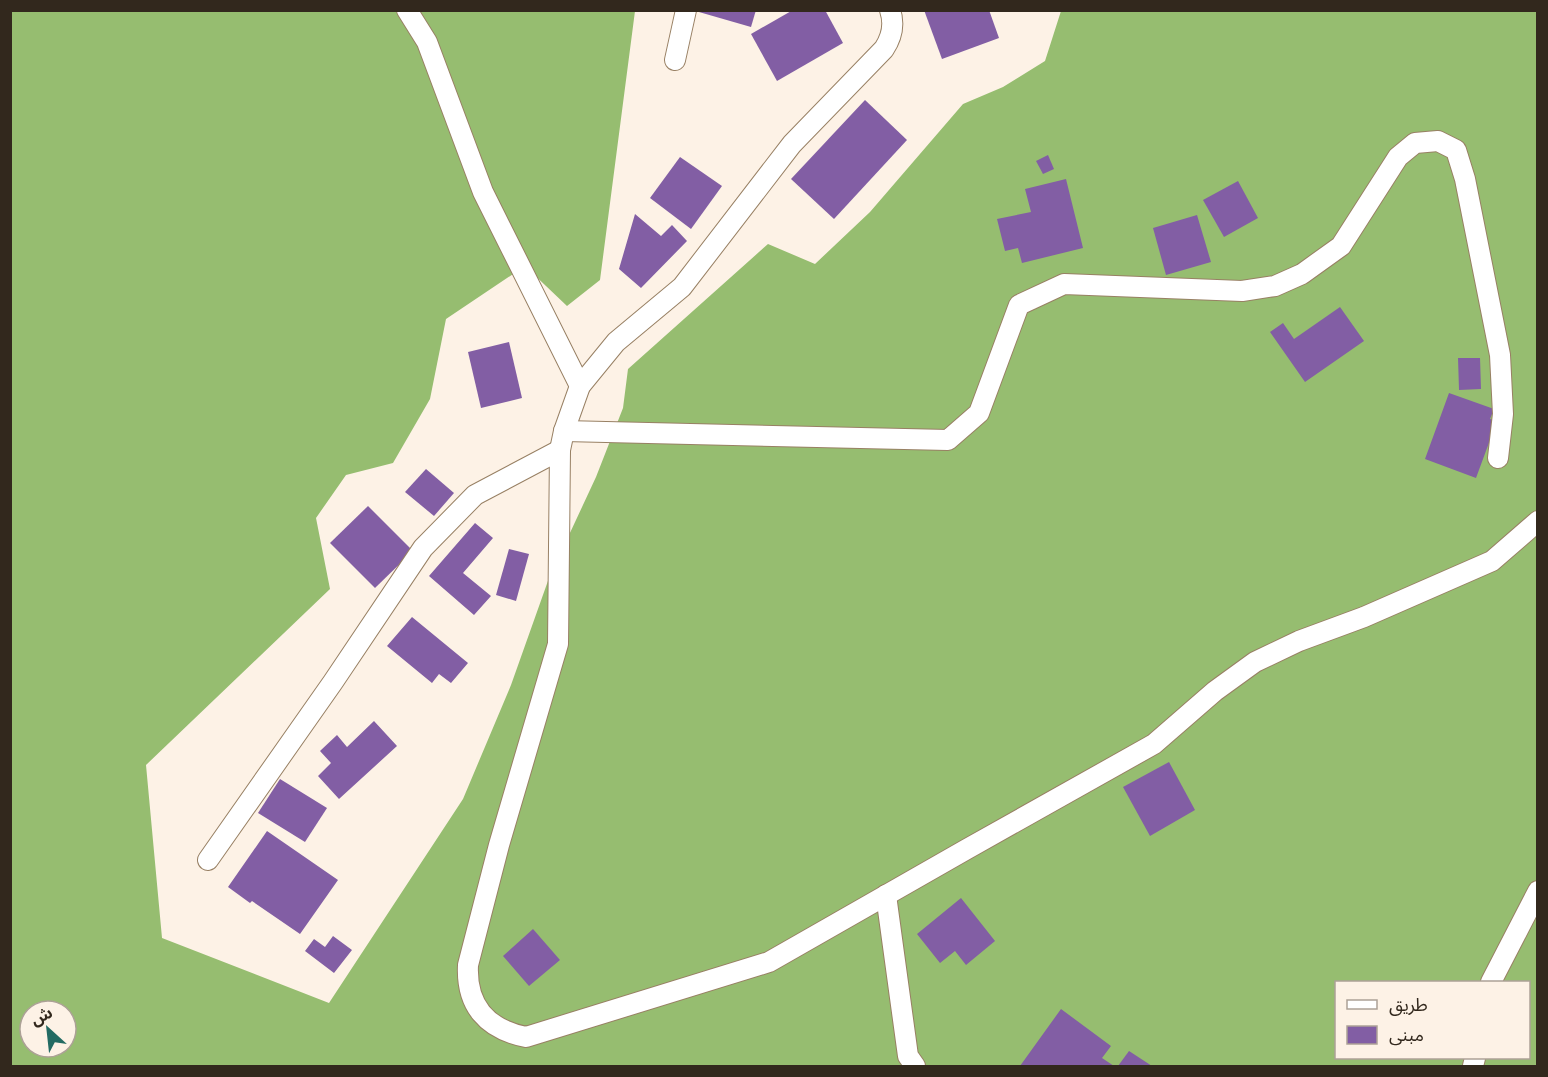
<svg xmlns="http://www.w3.org/2000/svg" width="1548" height="1077" font-family="Jost,'Noto Sans Arabic',sans-serif">
	<rect width="100%" height="100%" fill="#fdf2e6"/>
	<!-- forest -->
	<path fill="#96bd70" fill-rule="evenodd" d="M10,11H635L600,280L567,306L525,266L446,319L430,399L393,463L346,475L316,518L330,589L146,765L162,938L329,1003L463,799L511,685L549,578L596,477L623,408L628,369L768,244L815,264L870,212L963,104L1003,87L1045,61L1061,11H1537V1066H11ZM1336,982H1528V1058H1336ZM30,1011H66V1047H30Z"/>
	<!-- building -->
	<g fill="#825ea4">
		<polygon points="692,10 756,10 751,27"/>
		<polygon points="793,10 825,10 843,43 777,81 751,34"/>
		<polygon points="924,10 989,10 999,38 942,59"/>
		<polygon points="865,100 907,140 834,219 791,179"/>
		<polygon points="1048,155 1054,169 1043,174 1036,161"/>
		<polygon points="680,157 722,186 691,229 650,198"/>
		<polygon points="1066,179 1083,248 1022,263 1018,248 1005,251 997,219 1031,212 1025,189"/>
		<polygon points="1238,181 1258,218 1224,237 1203,200"/>
		<polygon points="635,214 661,236 672,225 687,241 641,288 619,269"/>
		<polygon points="1197,215 1211,262 1166,275 1153,228"/>
		<polygon points="1340,307 1364,341 1305,382 1270,332 1283,323 1294,339"/>
		<polygon points="509,342 522,398 481,408 468,352"/>
		<polygon points="1458,358 1480,358 1481,389 1459,390"/>
		<polygon points="1449,393 1494,409 1490,419 1497,421 1476,478 1425,459"/>
		<polygon points="426,469 454,493 434,516 405,492"/>
		<polygon points="368,506 413,551 375,588 330,543"/>
		<polygon points="475,523 493,538 463,573 491,596 474,615 429,576"/>
		<polygon points="509,549 529,554 516,601 496,595"/>
		<polygon points="412,617 468,663 451,683 439,674 432,683 387,646"/>
		<polygon points="374,721 397,746 339,799 318,776 331,763 320,751 337,735 347,747"/>
		<polygon points="1169,762 1195,810 1150,836 1123,787"/>
		<polygon points="280,779 327,808 305,842 258,813"/>
		<polygon points="267,831 338,880 300,934 252,901 250,903 228,887"/>
		<polygon points="961,898 995,941 966,965 955,951 940,963 917,934"/>
		<polygon points="533,929 560,960 529,986 503,956"/>
		<polygon points="333,936 352,950 334,973 305,951 314,939 325,947"/>
		<polygon points="1061,1009 1111,1046 1102,1058 1114,1066 1020,1066"/>
		<polygon points="1129,1051 1152,1066 1118,1066"/>
	</g>
	<g fill="none" stroke-linecap="round" stroke-linejoin="round">
		<defs>
			<g id="minor">
				<polyline points="407,10 427,42 483,192 580,386"/>
				<path d="M890,10C895,25 892,37 884,49L792,144L682,287L616,342L580,386L564,431L560,450L558,644L499,845L468,965C466,1005 486,1029 526,1037L769,962L967,849L1154,744L1215,691L1255,662L1299,641L1364,617L1492,561L1538,521"/>
				<polyline points="675,60 686,10"/>
				<polyline points="564,431 948,440 979,413 1019,305 1064,284 1242,291 1275,286 1302,274 1341,246 1398,157 1415,143 1438,141 1456,150 1465,179 1500,355 1503,414 1498,458"/>
				<polyline points="208,860 333,682 423,548 475,495 560,450"/>
				<polyline points="886,895 908,1056 915,1066"/>
				<polyline points="1491,982 1538,891"/>
				<polyline points="1473,1066 1475,1058"/>
			</g>
		</defs>
		<!-- minor casing -->
		<use href="#minor" stroke="#988064" stroke-width="22"/>
		<!-- minor -->
		<use href="#minor" stroke="#fff" stroke-width="20"/>
	</g>
	<!-- border -->
	<rect width="1548" height="1077" fill="none" stroke="#32281d" stroke-width="24"/>
	<!-- legend -->
	<rect x="1335" y="981" width="195" height="78" fill="#fdf2e6" stroke="#aca196" stroke-width="1.5"/>
	<rect x="1347" y="1000" width="30" height="9" fill="#ffffff" stroke="#aca196" stroke-width="1.5"/>
	<text x="1389" y="1011" font-size="18" fill="#32281d">طريق</text>
	<rect x="1347" y="1026" width="30" height="18" fill="#825ea4" stroke="#aca196" stroke-width="1.5"/>
	<text x="1389" y="1041" font-size="18" fill="#32281d">مبنى</text>
	<!-- north arrow -->
	<g transform="translate(48 1029) rotate(333)"><circle r="28" fill="#fdf2e6" stroke="#aca196" stroke-width="1.5"/>
	<path d="M0-4.5L10 22L0 15L-10 22Z" fill="#236b63"/>
	<text y="-9" font-size="16" font-weight="bold" text-anchor="middle" fill="#32281d">ش</text>
	</g>
</svg>
